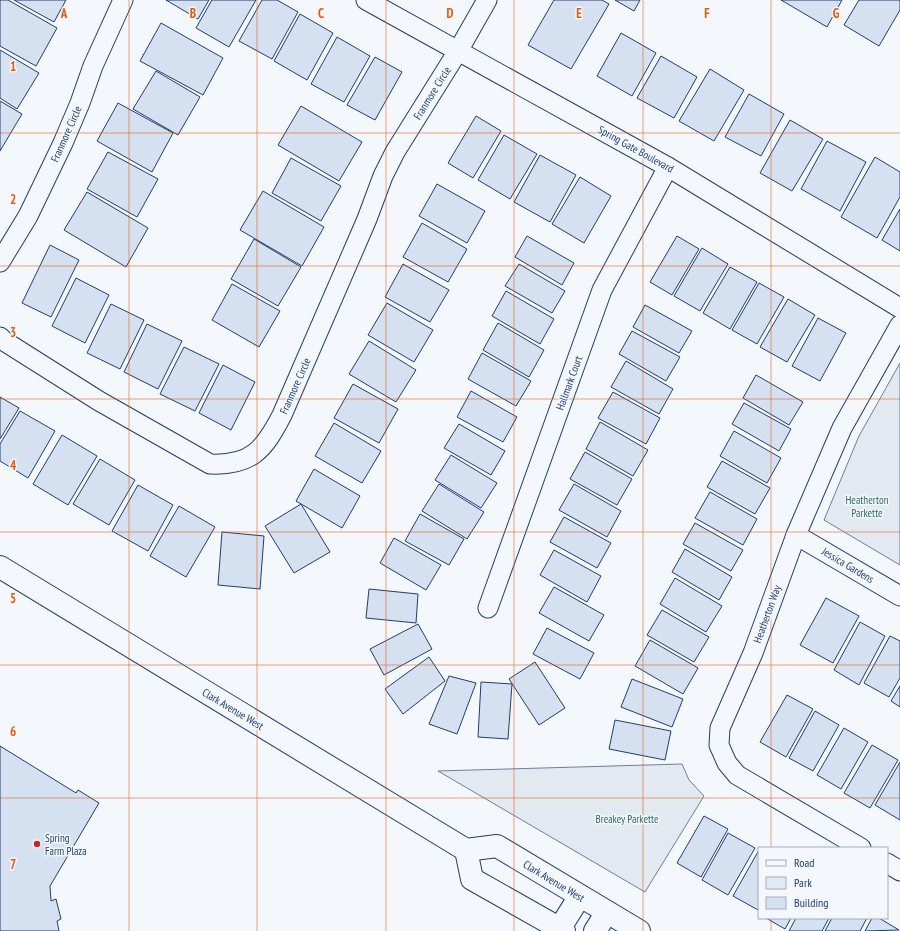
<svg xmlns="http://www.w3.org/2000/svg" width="900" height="931" font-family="'PT Sans Narrow',sans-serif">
	<rect width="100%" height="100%" fill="#f4f7fb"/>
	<!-- green -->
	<g fill="#e3e9f0" stroke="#687fa3">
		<polygon points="900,363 900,565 824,520 859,436"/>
		<polygon points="682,764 689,780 704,796 645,892 438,771"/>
	</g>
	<!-- building -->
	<g fill="#d5e0f0" stroke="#1d3f73">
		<polygon points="0,0 8,0 57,28 36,66 0,46"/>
		<polygon points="14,0 66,0 54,22"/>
		<polygon points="166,0 209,0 198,19"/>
		<polygon points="212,0 256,0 229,47 196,28"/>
		<polygon points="262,0 277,0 298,12 272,59 239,41"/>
		<polygon points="554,0 602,0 609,4 571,69 528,45"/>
		<polygon points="615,0 640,0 634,11"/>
		<polygon points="781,0 842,0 827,27"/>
		<polygon points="859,0 900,0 900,10 879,46 844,25"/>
		<polygon points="300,14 333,33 307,80 274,61"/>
		<polygon points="161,23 223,58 203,95 140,61"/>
		<polygon points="621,33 656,53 632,96 597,76"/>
		<polygon points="337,37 370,56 344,102 311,84"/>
		<polygon points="0,50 39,73 17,109 0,98"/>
		<polygon points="661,56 697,77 674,118 637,98"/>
		<polygon points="375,57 402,72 375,120 347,105"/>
		<polygon points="710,69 744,90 714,141 679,121"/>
		<polygon points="156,71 200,97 178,135 133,109"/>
		<polygon points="749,94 784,114 761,156 725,137"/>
		<polygon points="0,101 22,114 0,151"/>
		<polygon points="118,103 173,133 152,172 97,141"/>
		<polygon points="301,106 362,142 339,181 278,145"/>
		<polygon points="476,116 501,131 473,178 448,163"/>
		<polygon points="790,120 823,139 792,191 760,173"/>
		<polygon points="504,135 537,154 510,199 478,180"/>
		<polygon points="827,141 866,162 840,211 801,189"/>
		<polygon points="108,152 158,179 137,217 87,189"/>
		<polygon points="540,155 576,175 550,222 514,202"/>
		<polygon points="875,157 900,172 900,197 877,238 841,217"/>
		<polygon points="291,158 341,186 321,221 272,193"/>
		<polygon points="580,177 611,196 584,243 552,224"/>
		<polygon points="437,184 485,211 467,243 419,216"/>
		<polygon points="263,191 324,227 302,266 240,230"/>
		<polygon points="87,192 148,228 126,267 64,230"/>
		<polygon points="900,209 900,251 882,240"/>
		<polygon points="422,223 467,249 448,282 403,257"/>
		<polygon points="527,236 574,263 562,285 515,257"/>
		<polygon points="677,236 699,249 672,295 650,282"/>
		<polygon points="254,239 301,267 278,306 231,279"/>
		<polygon points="50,245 79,260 51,317 22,303"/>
		<polygon points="702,248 728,264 700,311 674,296"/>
		<polygon points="403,264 449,290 430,322 385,297"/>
		<polygon points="519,264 565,291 552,313 505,286"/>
		<polygon points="730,267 757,282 730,329 703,313"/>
		<polygon points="76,278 109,295 85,343 52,326"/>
		<polygon points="759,283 784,297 757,344 732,330"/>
		<polygon points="232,284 280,311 259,347 212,320"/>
		<polygon points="506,291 554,319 540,344 492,316"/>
		<polygon points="788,299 815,315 787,362 760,347"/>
		<polygon points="387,303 433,330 414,362 368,335"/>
		<polygon points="111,304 144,320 120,369 87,353"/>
		<polygon points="645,305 692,331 679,353 633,327"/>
		<polygon points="818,318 846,333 820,381 792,366"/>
		<polygon points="498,323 544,350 529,377 483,350"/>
		<polygon points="147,324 182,341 158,389 124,372"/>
		<polygon points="632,331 680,357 666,381 619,354"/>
		<polygon points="369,341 416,370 396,402 349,374"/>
		<polygon points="184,347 219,364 195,411 160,394"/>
		<polygon points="482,353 531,381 516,406 468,379"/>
		<polygon points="626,361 673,389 659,414 611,387"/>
		<polygon points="223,365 255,382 231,430 199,413"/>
		<polygon points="756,375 803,402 789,425 743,398"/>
		<polygon points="353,384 398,409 379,443 334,418"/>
		<polygon points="471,391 517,417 503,442 457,417"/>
		<polygon points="613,392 660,418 646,444 598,418"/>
		<polygon points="0,397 19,408 0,439"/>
		<polygon points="744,403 791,429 779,451 732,424"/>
		<polygon points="20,411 55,431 28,478 0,461 0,444"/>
		<polygon points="600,422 648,450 633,476 586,449"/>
		<polygon points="334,423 381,451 362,483 315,456"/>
		<polygon points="459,424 505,451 491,475 444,448"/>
		<polygon points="734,431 781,458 767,483 720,456"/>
		<polygon points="62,435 97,456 68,505 33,484"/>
		<polygon points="585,452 632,479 617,505 570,479"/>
		<polygon points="451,455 497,483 481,508 435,480"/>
		<polygon points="100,459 135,480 109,525 73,504"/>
		<polygon points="722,461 770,488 755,514 707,487"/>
		<polygon points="314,469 360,496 342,528 296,501"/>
		<polygon points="439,484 484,512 467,539 422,511"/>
		<polygon points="574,484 621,511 607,537 559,510"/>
		<polygon points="138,485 173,505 148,551 112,531"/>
		<polygon points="710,492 757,519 743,545 695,518"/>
		<polygon points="301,504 330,552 294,573 265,526"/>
		<polygon points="179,506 215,527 186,577 150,556"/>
		<polygon points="420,514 464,539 449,565 405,541"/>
		<polygon points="564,517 611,543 597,568 550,542"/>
		<polygon points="695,523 743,550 731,571 683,544"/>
		<polygon points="222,532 264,536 260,589 218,585"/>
		<polygon points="394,538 441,565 426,590 380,563"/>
		<polygon points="685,549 732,577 719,600 672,572"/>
		<polygon points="554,550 601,576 587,602 540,575"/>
		<polygon points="675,578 722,606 706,632 660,604"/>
		<polygon points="554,587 604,615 589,641 539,613"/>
		<polygon points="369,589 418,594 416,623 366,618"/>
		<polygon points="826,598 859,616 833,663 800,645"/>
		<polygon points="662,610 709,637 694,662 647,635"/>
		<polygon points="860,622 885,636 859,685 834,670"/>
		<polygon points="418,624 432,649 384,675 370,649"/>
		<polygon points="547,628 594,653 580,679 533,654"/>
		<polygon points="890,636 900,641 900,678 889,697 864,683"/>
		<polygon points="650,640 698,668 683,694 635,666"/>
		<polygon points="429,657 445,681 403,714 385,689"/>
		<polygon points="535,662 565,708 539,725 509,679"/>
		<polygon points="449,676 476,683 457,734 429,724"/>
		<polygon points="632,679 683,699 672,727 621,707"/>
		<polygon points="481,682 512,684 508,739 478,737"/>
		<polygon points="900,686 900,707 891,701"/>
		<polygon points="787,695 813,709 786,757 760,742"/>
		<polygon points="815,711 839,725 813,771 789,758"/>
		<polygon points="615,720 671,731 665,760 609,749"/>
		<polygon points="844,728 868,742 841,789 817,775"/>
		<polygon points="872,745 898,760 870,808 844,793"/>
		<polygon points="0,746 76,793 78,790 99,803 50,886 51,901 56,899 61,919 57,921 59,931 0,931"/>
		<polygon points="900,762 900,820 875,805"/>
		<polygon points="704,816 728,829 701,877 677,863"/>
		<polygon points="728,833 755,848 728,895 702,880"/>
		<polygon points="759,850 759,907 758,910 733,896"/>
		<polygon points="766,918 791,918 785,929"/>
		<polygon points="796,918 829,918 822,931 789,931"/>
		<polygon points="832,918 867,918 860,931 825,931"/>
		<polygon points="872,918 879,918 899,930 865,931"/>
	</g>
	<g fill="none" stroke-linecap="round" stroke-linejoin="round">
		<defs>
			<g id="minor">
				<polyline points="366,0 668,167 900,308"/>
				<polyline points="0,262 28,216 63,143 80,103 93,66 123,0"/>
				<path d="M0,337L4,341L99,401L210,464C251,466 264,450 282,415L367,219L383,176L395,152L458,51L487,0"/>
				<polyline points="796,535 900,596"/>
				<polyline points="488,608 602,290 668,167"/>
				<polyline points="861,848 737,775 727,763 719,745 720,728 753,653 796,535 842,428 900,325"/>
				<polyline points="887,863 900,871"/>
			</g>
			<g id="tertiary">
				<polyline points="0,567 466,850 497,846 639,931"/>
				<polyline points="466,850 472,879 564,931"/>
				<polyline points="558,931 580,896"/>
				<polyline points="595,931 607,912"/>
			</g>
		</defs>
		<!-- minor casing -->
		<use href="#minor" stroke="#1d3f73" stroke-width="21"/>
		<!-- tertiary casing -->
		<use href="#tertiary" stroke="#1d3f73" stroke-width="24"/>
		<!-- minor -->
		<use href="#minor" stroke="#f4f7fb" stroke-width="19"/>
		<!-- tertiary -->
		<use href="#tertiary" stroke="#f4f7fb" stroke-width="22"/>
	</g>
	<!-- grid -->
	<path fill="none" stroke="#e8590c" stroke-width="1" stroke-opacity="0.55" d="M129,0V931M257,0V931M386,0V931M514,0V931M643,0V931M771,0V848M0,133H900M0,266H900M0,399H900M0,532H900M0,665H900M0,798H900M771,918V931"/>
	<!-- markers -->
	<circle fill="#c62828" stroke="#f4f7fb" stroke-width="1.5" cx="37" cy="844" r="4"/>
	<g text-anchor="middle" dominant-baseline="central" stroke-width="3" stroke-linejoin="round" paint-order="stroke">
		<!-- street labels -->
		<g font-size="11" fill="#1d3f73" stroke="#f4f7fb">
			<text transform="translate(432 93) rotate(-58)">Franmore Circle</text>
			<text transform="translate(66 134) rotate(-66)">Franmore Circle</text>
			<text transform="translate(636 149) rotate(29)">Spring Gate Boulevard</text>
			<text transform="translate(569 383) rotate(-70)">Hallmark Court</text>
			<text transform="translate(295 386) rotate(-66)">Franmore Circle</text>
			<text transform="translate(848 565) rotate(31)">Jessica Gardens</text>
			<text transform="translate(767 614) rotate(-70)">Heatherton Way</text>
			<text transform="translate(233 709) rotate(31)">Clark Avenue West</text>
			<text transform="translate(554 881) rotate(31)">Clark Avenue West</text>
		</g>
		<!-- park labels -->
		<g font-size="11" fill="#2c6c60" stroke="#f4f7fb">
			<text x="867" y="500">Heatherton<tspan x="867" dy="13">Parkette</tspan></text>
			<text x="627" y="819">Breakey Parkette</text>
		</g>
		<!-- poi labels -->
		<g font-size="11" fill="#1d3f73" stroke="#f4f7fb" text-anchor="start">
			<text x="45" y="838">Spring<tspan x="45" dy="13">Farm Plaza</tspan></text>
		</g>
	</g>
	<g font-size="13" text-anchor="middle" font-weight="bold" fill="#e8590c" stroke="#f4f7fb" stroke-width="3" stroke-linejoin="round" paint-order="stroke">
		<text x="64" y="18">A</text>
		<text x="193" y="18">B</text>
		<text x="321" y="18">C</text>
		<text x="450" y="18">D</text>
		<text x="579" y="18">E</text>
		<text x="707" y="18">F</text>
		<text x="836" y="18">G</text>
		<text x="13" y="71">1</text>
		<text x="13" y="204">2</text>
		<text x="13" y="337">3</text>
		<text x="13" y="470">4</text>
		<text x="13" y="603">5</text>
		<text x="13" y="736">6</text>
		<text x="13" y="869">7</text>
	</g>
	<!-- legend -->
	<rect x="758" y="847" width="130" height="72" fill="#f4f7fb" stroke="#9eadc5"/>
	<rect x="766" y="860" width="20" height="6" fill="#f4f7fb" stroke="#9eadc5"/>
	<text x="794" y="867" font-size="12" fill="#1d3f73">Road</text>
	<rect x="766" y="877" width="20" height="12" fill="#e3e9f0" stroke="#9eadc5"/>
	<text x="794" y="887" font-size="12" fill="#1d3f73">Park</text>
	<rect x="766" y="897" width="20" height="12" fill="#d5e0f0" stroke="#9eadc5"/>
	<text x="794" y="907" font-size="12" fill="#1d3f73">Building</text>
</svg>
